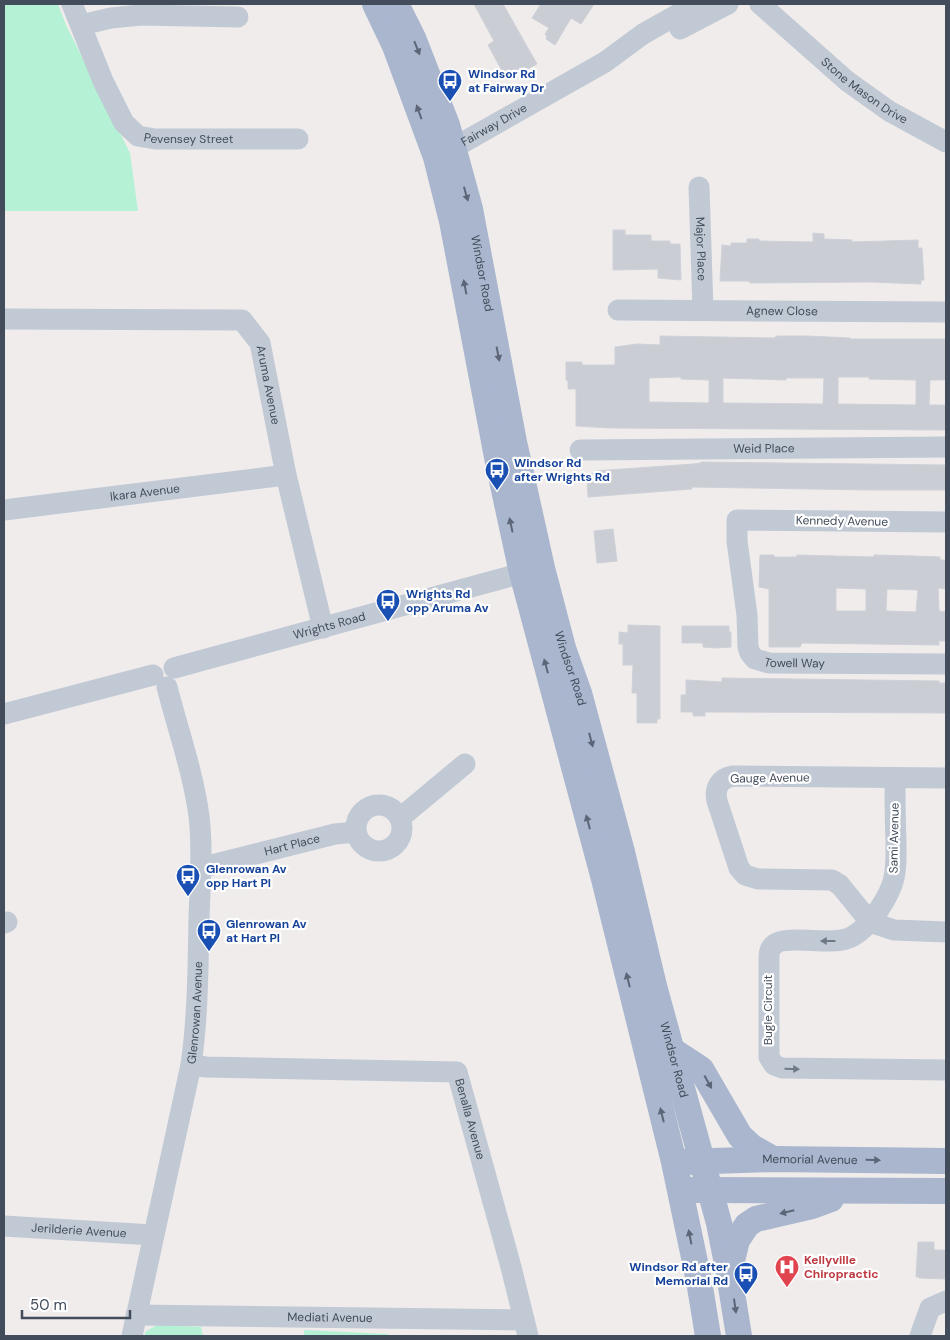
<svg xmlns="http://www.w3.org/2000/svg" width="950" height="1340" font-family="'DM Sans',sans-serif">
	<rect width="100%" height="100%" fill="#efeceb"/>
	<!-- green -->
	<g fill="#b5f2d5">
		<polygon points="4,4 58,4 66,25 130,153 138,211 4,211"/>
		<polygon points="157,1325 201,1327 203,1336 145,1336 145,1332"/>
		<polygon points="304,1330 388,1334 388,1336 304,1336"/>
	</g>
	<!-- building -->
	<g fill="#cacdd4" stroke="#cfd1d8" fill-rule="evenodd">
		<polygon points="474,4 503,4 537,64 507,80 488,45 494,41"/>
		<polygon points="541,4 594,4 581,24 571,18 555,45 546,39 547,37 545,34 549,28 532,18"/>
		<polygon points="613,230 625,230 625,235 651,235 651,241 670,241 670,244 680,244 681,280 658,278 658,269 613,270"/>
		<polygon points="813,233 824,234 824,239 852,240 852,242 918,240 918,248 922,248 924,280 921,280 921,284 871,282 750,283 749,281 720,281 722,245 731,246 731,243 747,243 747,239 759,239 759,241 813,242"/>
		<path d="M660,336L774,338L777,336H807L850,338V339H946V380H930L929,405H946V430L611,428L576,426V389H568V381L566,380V362H582V365H615V347L637,344L660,345ZM681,377V379L709,380V403L649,402V378ZM838,377H869V379L916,380V405L838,404ZM723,378L786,380V378H824L823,404L723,403Z"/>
		<polygon points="701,462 946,465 946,489 945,490 870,490 691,487 692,489 588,497 587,474 595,473 595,471 693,464 701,463"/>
		<polygon points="613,529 617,561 597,563 594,531"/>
		<path d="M760,555H774V557H797V555L874,557V555L914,556L940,557V560H946V589L938,588L939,611L946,612V641H939V645L802,643L800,647H769V589L759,587ZM836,588L866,589V611H836ZM887,589L918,590L916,612L886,611Z"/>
		<polygon points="628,625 660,626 660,719 657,719 657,723 637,723 637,693 632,693 633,665 623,665 623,644 619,644 619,632 628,633"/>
		<polygon points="682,626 729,626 729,632 731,632 731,647 715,648 703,647 703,643 682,643"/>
		<polygon points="722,678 939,681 939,683 946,683 946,713 705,712 705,716 693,716 693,712 681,712 681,695 686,695 686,680 722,682"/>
		<polygon points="918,1242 934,1242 934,1250 946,1250 946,1279 919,1278 919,1277 916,1277"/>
	</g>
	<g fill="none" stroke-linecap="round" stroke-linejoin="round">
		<!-- minor -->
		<g stroke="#c1c9d5" stroke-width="21">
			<path id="s1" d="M72,4L103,81L124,123L138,136L155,139H298"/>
			<path id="s2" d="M760,4L847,81L889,111L946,142"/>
			<polyline points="81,25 111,18 141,15 238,17"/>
			<polyline points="680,29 728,4"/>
			<path id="s3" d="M441,155L605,62L643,34L696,4"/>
			<path id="s4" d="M699,187L703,310"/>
			<path id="s5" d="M618,310L946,312"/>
			<path id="s6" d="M4,319L242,320L260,343L286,475L323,628"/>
			<path id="s7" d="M580,450L946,447"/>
			<path id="s8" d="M4,510L286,475"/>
			<path id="s9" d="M946,522L737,520V541L747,615L748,647L750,653L755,659L769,663L946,664"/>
			<path id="s10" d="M174,668L537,569"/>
			<polyline points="4,714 153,675"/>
			<path d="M895,778C895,799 895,819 896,840C896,854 897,871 892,885C885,903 866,933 846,939C829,945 786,935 775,944C770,947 769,953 769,958V1057L774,1065L782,1068L946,1070"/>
			<path d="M946,778L733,776C720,778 714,788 717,801L739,868L745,875L758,879L832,880L840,885L870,922L894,930L946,932"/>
			<circle cx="379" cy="828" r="23"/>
			<polyline points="400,818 465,764"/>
			<path id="s11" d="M200,868L335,834L356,832"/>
			<polyline points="4,923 7,922"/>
			<path id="s12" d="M191,1065L206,1067L457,1072L511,1267L528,1336"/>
			<path id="s13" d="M4,1226L153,1235"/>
			<path id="s14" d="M136,1315L524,1320"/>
			<path id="s15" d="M132,1336L191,1065C198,1016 198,968 199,918C200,884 203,849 199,816C193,772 178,730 167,687"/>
			<polyline points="920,1336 930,1308 946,1301"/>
		</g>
		<!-- major -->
		<g stroke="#a9b6ce" stroke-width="26">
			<polyline points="375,4 395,46 436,157 452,221 498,462 522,573 604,879 674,1162 699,1281 708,1336"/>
			<path id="s16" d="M396,4L413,38L447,125L470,209L514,442L542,568L563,648L579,693L622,852L654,986L719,1223L729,1274L739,1336"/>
			<polyline points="672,1050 701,1069 740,1136 752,1147 773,1159"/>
			<path id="s17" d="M684,1162L773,1159L946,1161"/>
			<polyline points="693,1190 946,1191"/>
			<polyline points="730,1269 737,1240 747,1225 756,1219 812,1206 831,1199"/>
		</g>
	</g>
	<!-- one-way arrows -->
	<defs><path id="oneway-solid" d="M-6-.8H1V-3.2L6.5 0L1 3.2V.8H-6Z" transform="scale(1.25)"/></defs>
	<g fill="#5c6678">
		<use href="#oneway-solid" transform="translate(417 48) rotate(68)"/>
		<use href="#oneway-solid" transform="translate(419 112) rotate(-110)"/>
		<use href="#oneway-solid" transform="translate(466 194) rotate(74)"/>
		<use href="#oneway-solid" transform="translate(465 287) rotate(-101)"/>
		<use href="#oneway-solid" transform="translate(498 354) rotate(79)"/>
		<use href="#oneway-solid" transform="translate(511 525) rotate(-102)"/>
		<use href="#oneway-solid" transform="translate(546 666) rotate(-105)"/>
		<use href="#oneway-solid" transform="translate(591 740) rotate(75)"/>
		<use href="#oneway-solid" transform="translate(588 822) rotate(-105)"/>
		<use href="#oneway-solid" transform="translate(628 980) rotate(-104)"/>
		<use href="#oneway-solid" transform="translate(708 1082) rotate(61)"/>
		<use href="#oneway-solid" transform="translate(662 1115) rotate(-104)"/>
		<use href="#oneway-solid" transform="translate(873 1160) rotate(1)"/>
		<use href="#oneway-solid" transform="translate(787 1212) rotate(167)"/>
		<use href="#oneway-solid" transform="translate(690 1237) rotate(-101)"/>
		<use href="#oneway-solid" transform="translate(735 1306) rotate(82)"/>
	</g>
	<g fill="#6f7886">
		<use href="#oneway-solid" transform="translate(828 941) rotate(180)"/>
		<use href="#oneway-solid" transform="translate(792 1069) rotate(1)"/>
	</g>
	<!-- icons -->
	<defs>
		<symbol id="bus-pin" viewBox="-11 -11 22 30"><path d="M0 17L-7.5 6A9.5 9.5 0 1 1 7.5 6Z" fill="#1a4fb4" stroke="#fff"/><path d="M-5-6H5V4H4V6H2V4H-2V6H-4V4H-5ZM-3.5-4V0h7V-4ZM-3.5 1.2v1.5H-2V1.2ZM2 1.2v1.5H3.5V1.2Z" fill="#fff"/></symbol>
		<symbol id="hospital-pin" viewBox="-11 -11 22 30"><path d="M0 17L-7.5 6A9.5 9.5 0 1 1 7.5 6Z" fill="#e0444e" stroke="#fff"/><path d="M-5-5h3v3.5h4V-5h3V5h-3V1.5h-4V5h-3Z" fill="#fff"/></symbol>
	</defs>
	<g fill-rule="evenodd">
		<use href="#bus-pin" x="436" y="67" width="28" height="38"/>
		<use href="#bus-pin" x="483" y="456" width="28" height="38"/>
		<use href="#bus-pin" x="374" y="587" width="28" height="38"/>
		<use href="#bus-pin" x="174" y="862" width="28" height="38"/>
		<use href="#bus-pin" x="195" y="917" width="28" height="38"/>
		<use href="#hospital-pin" x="773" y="1253" width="28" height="38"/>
		<use href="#bus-pin" x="732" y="1260" width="28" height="38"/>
	</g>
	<g text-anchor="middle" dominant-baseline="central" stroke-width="4.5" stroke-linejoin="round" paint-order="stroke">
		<!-- transit labels -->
		<g font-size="12" font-weight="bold" fill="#164399" stroke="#fff" text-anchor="start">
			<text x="468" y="74">Windsor Rd<tspan x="468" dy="14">at Fairway Dr</tspan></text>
			<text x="514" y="463">Windsor Rd<tspan x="514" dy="14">after Wrights Rd</tspan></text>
			<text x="406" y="594">Wrights Rd<tspan x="406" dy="14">opp Aruma Av</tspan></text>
			<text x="206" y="869">Glenrowan Av<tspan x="206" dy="14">opp Hart Pl</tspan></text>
			<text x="226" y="924">Glenrowan Av<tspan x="226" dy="14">at Hart Pl</tspan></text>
			<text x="728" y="1267" text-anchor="end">Windsor Rd after<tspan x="728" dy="14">Memorial Rd</tspan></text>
		</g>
		<!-- street labels -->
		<g font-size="12" fill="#434c5b" stroke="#fff">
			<text stroke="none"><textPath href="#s2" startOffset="136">Stone Mason Drive</textPath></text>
			<text stroke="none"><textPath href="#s3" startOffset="61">Fairway Drive</textPath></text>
			<text stroke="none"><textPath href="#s1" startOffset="200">Pevensey Street</textPath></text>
			<text stroke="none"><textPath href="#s4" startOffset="62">Major Place</textPath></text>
			<text stroke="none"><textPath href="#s16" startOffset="284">Windsor Road</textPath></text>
			<text stroke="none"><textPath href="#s5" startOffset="164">Agnew Close</textPath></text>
			<text stroke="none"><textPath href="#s6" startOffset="310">Aruma Avenue</textPath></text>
			<text stroke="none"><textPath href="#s7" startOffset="184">Weid Place</textPath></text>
			<text stroke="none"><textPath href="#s8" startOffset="142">Ikara Avenue</textPath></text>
			<text transform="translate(842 521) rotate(1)">Kennedy Avenue</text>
			<text stroke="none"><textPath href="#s10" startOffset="161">Wrights Road</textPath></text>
			<text stroke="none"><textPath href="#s9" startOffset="391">Towell Way</textPath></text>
			<text stroke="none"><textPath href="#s16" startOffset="689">Windsor Road</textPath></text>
			<text transform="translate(770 778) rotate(-1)">Gauge Avenue</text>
			<text transform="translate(894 838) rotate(-89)">Sami Avenue</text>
			<text stroke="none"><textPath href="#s11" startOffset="95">Hart Place</textPath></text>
			<text transform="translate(768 1010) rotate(-90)">Bugle Circuit</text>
			<text stroke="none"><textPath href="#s15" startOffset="330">Glenrowan Avenue</textPath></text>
			<text stroke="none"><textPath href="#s16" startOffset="1094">Windsor Road</textPath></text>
			<text stroke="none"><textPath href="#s12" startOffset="315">Benalla Avenue</textPath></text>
			<text stroke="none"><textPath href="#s17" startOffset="126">Memorial Avenue</textPath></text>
			<text stroke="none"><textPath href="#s13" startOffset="75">Jerilderie Avenue</textPath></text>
			<text stroke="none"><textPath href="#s14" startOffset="194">Mediati Avenue</textPath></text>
		</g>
		<!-- health labels -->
		<g font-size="12" font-weight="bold" fill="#be3a42" stroke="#fff" text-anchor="start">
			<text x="804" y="1260">Kellyville<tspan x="804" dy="14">Chiropractic</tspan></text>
		</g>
	</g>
	<!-- border -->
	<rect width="950" height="1340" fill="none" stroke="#434c5b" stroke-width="10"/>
	<!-- scale -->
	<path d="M22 1310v8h108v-8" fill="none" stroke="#434c5b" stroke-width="2.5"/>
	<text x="30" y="1310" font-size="15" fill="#434c5b" stroke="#ffffff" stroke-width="4" paint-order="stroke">50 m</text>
</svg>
